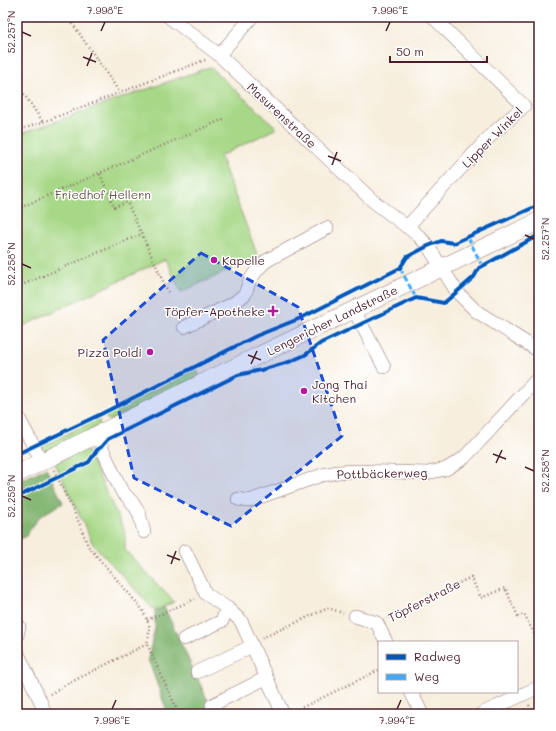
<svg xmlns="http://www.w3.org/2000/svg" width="556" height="731" font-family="Mali,sans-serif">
	<rect width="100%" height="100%" fill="#fff"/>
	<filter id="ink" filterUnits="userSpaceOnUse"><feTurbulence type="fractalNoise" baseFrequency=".025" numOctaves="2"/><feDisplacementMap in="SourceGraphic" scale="8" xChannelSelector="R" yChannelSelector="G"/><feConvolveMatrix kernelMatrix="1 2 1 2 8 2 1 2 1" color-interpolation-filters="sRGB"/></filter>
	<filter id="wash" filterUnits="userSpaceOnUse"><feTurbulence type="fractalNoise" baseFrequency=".012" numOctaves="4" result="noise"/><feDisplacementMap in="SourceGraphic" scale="16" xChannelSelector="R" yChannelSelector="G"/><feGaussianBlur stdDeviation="0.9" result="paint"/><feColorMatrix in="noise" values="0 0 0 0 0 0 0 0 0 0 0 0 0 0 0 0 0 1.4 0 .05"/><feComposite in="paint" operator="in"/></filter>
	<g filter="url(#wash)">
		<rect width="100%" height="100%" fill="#f7eedd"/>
		<!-- green -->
		<g fill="#a7d887" stroke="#787c59">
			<polygon points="210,67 277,128 220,156 258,257 181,292 165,259 17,329 17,135"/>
			<polygon points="196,369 199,374 197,378 109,421 104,415"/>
			<polygon points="98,418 100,426 49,451 44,450 41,447"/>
			<polygon points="86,448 125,532 125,550 174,602 155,611 93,544 55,463"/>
		</g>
		<!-- forest -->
		<g fill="#85b874" stroke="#686c50">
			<polygon points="46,468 63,503 40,516 25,537 17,540 17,482"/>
			<polygon points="164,607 214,714 168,714 148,659 155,628 155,611"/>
		</g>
	</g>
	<g filter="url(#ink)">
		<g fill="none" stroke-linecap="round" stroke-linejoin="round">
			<defs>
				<g id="minor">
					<polyline points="169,17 219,55 373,201 419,236 428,246 457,292 476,311 539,351"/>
					<polyline points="219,55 252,17"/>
					<polyline points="407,227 491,135 524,106 433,17"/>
					<polyline points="354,310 384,367"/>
					<polyline points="184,327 234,303 245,294 250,280 257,270 266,261 327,228"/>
					<polyline points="17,415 42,462"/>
					<polyline points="96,435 121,490 132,502 139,513 144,532"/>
					<polyline points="238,499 249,501 322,475 338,472 356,471 427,473 446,469 464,458 539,377"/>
					<polyline points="185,551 206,594 227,608 241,621 283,714"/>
					<polyline points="355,616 377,623 386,642"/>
					<polyline points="17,636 19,626"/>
					<polyline points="184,639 222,621 227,608"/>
					<polyline points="17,649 18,654 40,700 45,714"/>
					<polyline points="197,672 252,646"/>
					<polyline points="411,692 422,714"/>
					<polyline points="212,705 266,678"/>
					<polyline points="481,714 539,687"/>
				</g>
				<polyline id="major" points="17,474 247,361 539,221"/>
			</defs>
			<!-- minor casing -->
			<use href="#minor" stroke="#876769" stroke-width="14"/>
			<!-- major casing -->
			<use href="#major" stroke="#876769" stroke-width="18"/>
			<!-- path -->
			<g stroke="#876769" stroke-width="2.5" stroke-dasharray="1 3" stroke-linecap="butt">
				<polyline points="68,17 120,93"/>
				<polyline points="17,84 43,122"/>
				<polyline points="17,131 43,122 205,60"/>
				<polyline points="100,174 114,207 127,202 168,292"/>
				<polyline points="17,209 226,118"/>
				<polyline points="17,287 142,234"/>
				<polyline points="54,470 80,525 88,546 142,609 147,620 150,628 147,644 179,714"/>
				<polyline points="388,618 471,577 481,598 505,588 518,616 524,614 539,643"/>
				<polyline points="147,620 195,599"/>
				<polyline points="262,638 328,608 343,613"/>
				<polyline points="50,694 67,684 147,644"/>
				<polyline points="529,705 534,714"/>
				<polyline points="295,711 379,670"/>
			</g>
			<!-- minor -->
			<use href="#minor" stroke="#fff" stroke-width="13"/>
			<!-- major -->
			<use href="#major" stroke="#fff" stroke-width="17"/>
			<!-- quiet -->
			<g stroke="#3fa9f5" stroke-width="3" stroke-dasharray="6 3" stroke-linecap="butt">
				<polyline points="468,237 482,266"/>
				<polyline points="400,268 416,298"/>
			</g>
			<defs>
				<g id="cycleway">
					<polyline points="17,454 99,415 256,336 301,318 400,268 407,257 428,246 441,241 454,243 539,205"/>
					<polyline points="17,497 89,462 97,450 101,447 108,439 238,375 261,370 289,362 305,355 321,343 416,298 444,303 474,277 479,268 539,235"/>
				</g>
			</defs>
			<!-- cycleway casing -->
			<use href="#cycleway" stroke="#fff" stroke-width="6"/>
			<!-- cycleway -->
			<use href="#cycleway" stroke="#0057b8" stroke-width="4"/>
		</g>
	</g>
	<!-- marked area -->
	<path fill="#1d4ed8" fill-opacity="0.2" stroke="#1d4ed8" stroke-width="3" stroke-dasharray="8 5" stroke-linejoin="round" d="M201,253L298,307L342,436L231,526L134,478L103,340Z"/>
	<!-- ticks -->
	<path fill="none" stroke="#4a1f2b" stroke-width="1.5" d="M101,31L105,22M386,31L390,22M22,32L31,36M83,57L96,62M87,66L92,53M328,156L341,161M332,165L337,152M525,235L534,239M22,264L31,268M248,355L261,360M251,364L257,351M493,454L506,459M496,463L502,450M525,467L534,471M22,496L31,500M167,555L180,560M171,564L176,551M112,709L116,700M397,709L401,700"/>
	<!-- markers -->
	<g fill="#b5179e" stroke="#fff" stroke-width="1.5">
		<circle cx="214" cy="260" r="4"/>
		<path d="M271 305h4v4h4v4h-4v4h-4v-4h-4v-4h4z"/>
		<circle cx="150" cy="352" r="4"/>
		<circle cx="304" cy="391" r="4"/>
	</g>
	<g text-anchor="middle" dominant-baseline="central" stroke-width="3" stroke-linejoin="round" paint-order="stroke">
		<!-- street labels -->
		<g font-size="12" fill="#4a1f2b" stroke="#fff">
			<text transform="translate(282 115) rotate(43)">Masurenstraße</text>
			<text transform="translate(492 137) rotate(-45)">Lipper Winkel</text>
			<text transform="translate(332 320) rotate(-26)">Lengericher Landstraße</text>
			<text transform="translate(382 473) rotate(-1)">Pottbäckerweg</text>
			<text transform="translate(424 600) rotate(-27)">Töpferstraße</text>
		</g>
		<!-- park labels -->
		<g font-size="12" fill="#665647" stroke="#fff">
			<text x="103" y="194">Friedhof Hellern</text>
		</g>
		<!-- poi labels -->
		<g font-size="12" fill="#4a1f2b" stroke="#fff" text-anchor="start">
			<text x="222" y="260">Kapelle</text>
			<text x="265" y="311" text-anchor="end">Töpfer-Apotheke</text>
			<text x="142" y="352" text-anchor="end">Pizza Poldi</text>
			<text x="312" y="384">Jong Thai<tspan x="312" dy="14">Kitchen</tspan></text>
		</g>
	</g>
	<!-- margin -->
	<rect width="556" height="731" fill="none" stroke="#fff" stroke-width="44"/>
	<!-- legend -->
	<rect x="378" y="641" width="140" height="52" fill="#ffffff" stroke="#b7a5aa"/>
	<rect x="386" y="654" width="20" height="6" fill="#0057b8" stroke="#b7a5aa"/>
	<text x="414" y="661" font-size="12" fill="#4a1f2b">Radweg</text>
	<rect x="386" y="674" width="20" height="6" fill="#3fa9f5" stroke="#b7a5aa"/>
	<text x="414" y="681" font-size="12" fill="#4a1f2b">Weg</text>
	<!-- scale -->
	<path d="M390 56v6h97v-6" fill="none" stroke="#4a1f2b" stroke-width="2"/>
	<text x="396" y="56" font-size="12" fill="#4a1f2b" stroke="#ffffff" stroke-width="3" paint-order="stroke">50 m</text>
	<rect x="22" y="22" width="512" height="687" fill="none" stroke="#4a1f2b" stroke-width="1.5"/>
	<g font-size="10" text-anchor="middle" fill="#4a1f2b">
		<text x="105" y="14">7.998°E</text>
		<text x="390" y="14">7.996°E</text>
		<text transform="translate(11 32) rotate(-90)" y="4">52.257°N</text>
		<text transform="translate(545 239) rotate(-90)" y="4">52.257°N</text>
		<text transform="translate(11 264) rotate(-90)" y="4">52.258°N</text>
		<text transform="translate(545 471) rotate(-90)" y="4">52.258°N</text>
		<text transform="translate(11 496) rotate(-90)" y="4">52.259°N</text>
		<text x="112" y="724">7.996°E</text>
		<text x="397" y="724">7.994°E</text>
	</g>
</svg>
